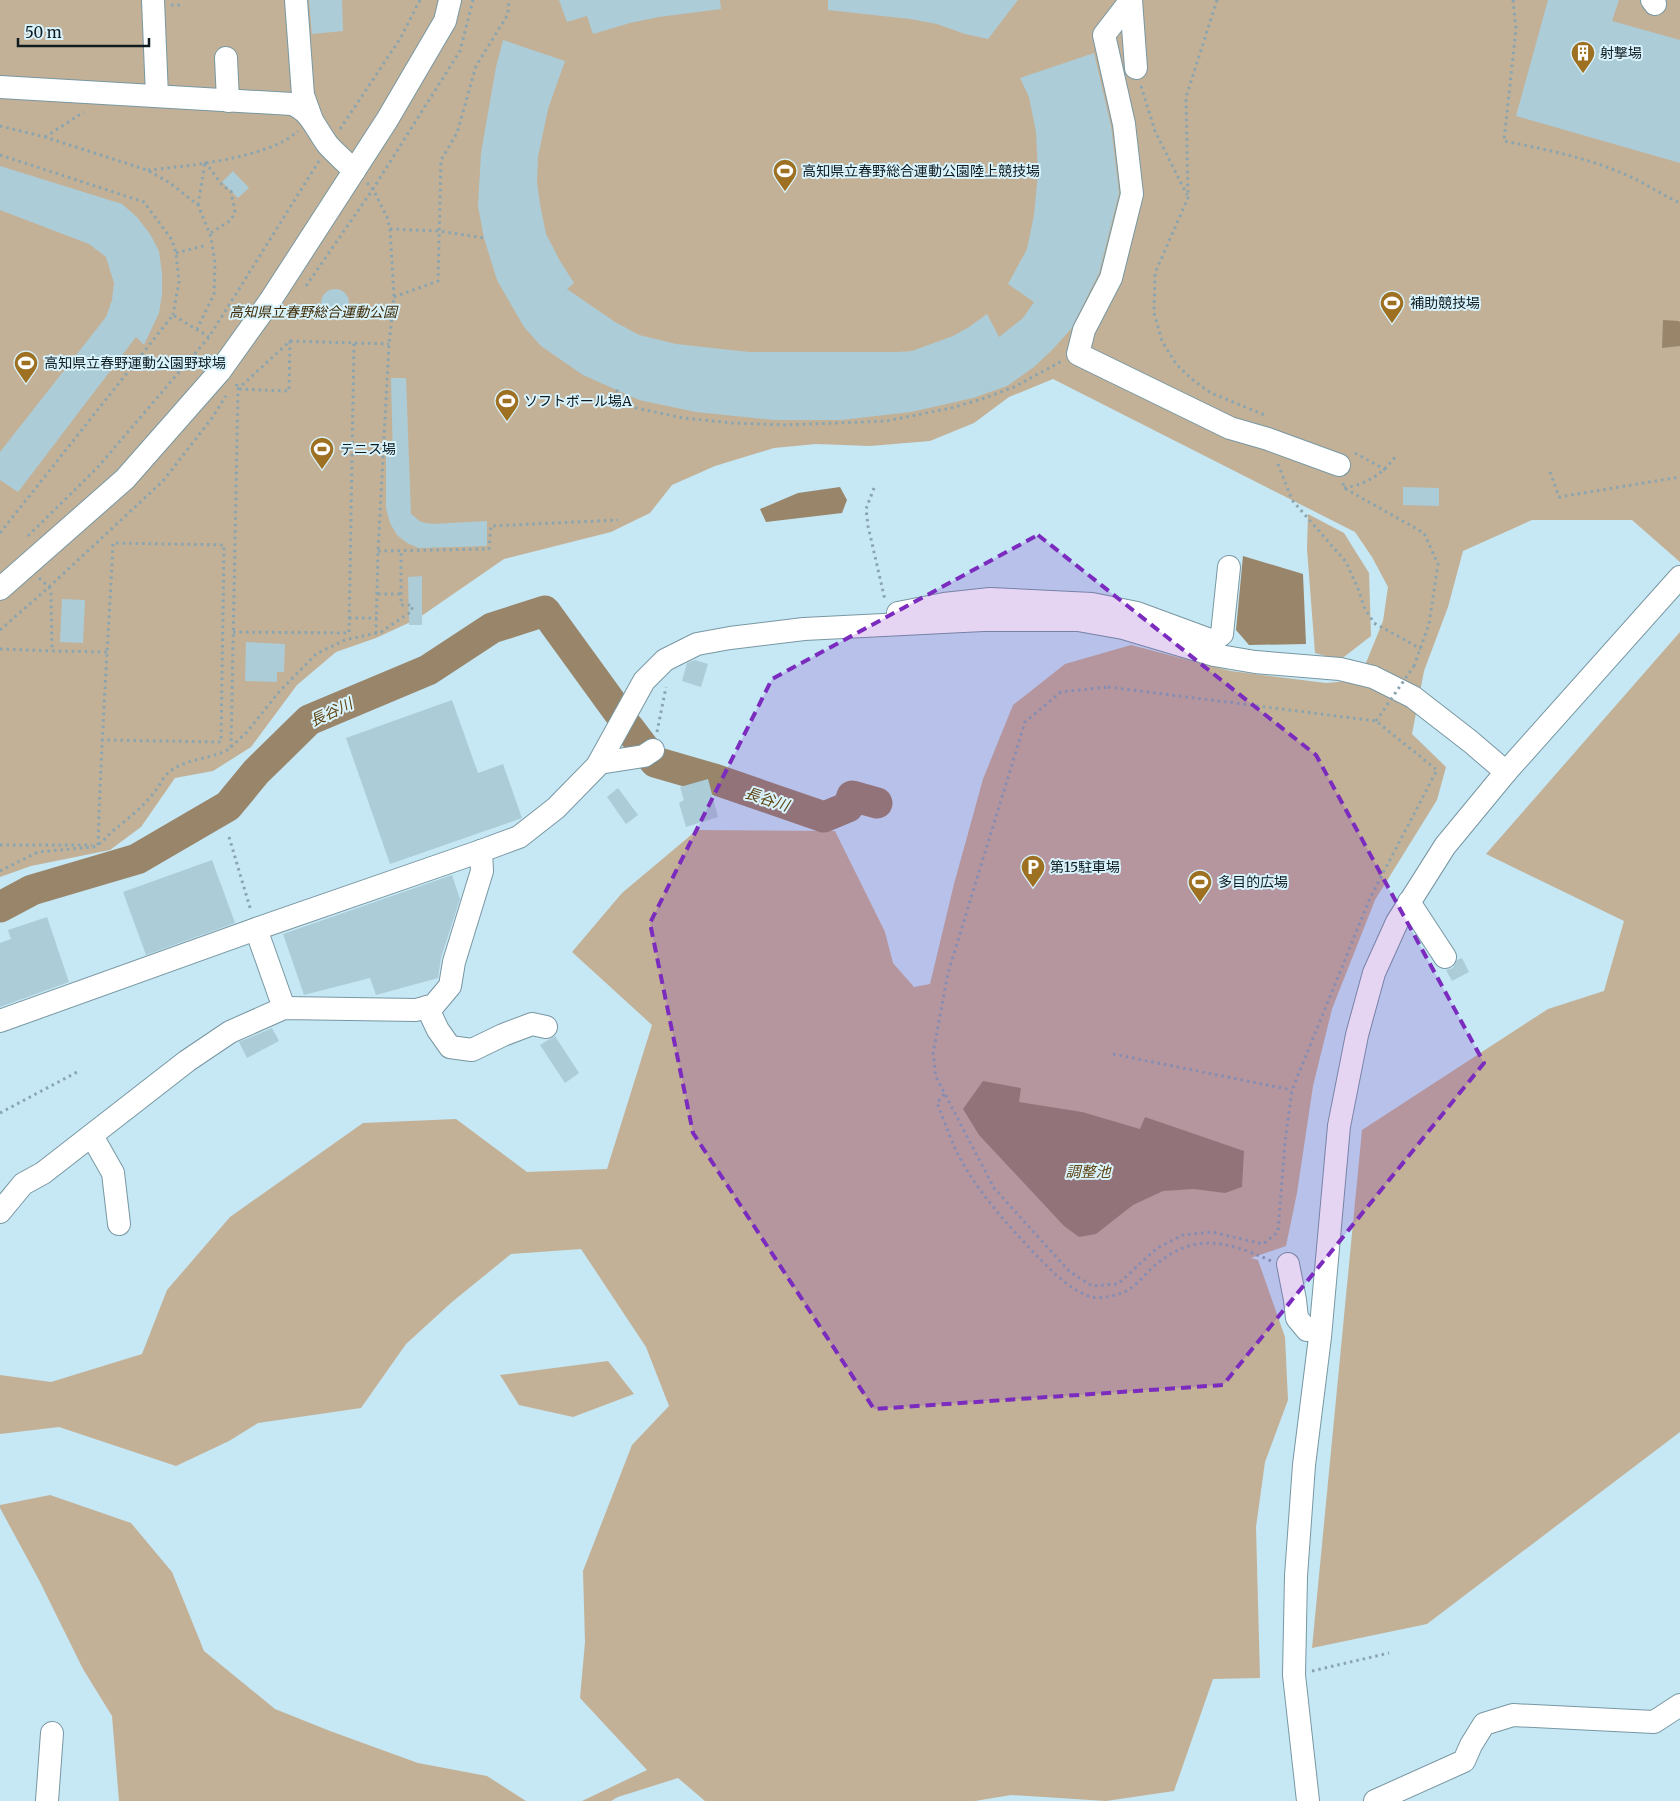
<svg xmlns="http://www.w3.org/2000/svg" width="1680" height="1801" font-family="Merriweather,'Noto Sans JP',serif">
	<rect width="100%" height="100%" fill="#c6e7f4"/>
	<!-- green -->
	<g fill="#c3b197">
		<polygon points="0,0 1680,0 1680,562 1632,520 1532,520 1463,551 1448,607 1424,671 1412,734 1446,767 1437,800 1375,900 1332,1009 1313,1086 1297,1193 1286,1246 1251,1258 1258,1260 1285,1337 1288,1400 1265,1462 1256,1527 1260,1678 1213,1679 1174,1791 1106,1801 1011,1795 975,1801 705,1801 678,1778 618,1797 611,1801 582,1801 647,1770 580,1698 585,1642 583,1571 632,1445 669,1406 646,1347 581,1249 511,1254 452,1302 406,1344 361,1408 258,1423 229,1441 176,1466 59,1427 0,1434 0,1375 51,1382 142,1354 167,1290 230,1217 363,1123 456,1119 527,1172 607,1169 652,1025 572,952 622,893 697,830 835,831 885,932 893,963 914,987 930,984 954,884 983,779 1013,705 1065,664 1131,645 1231,671 1326,683 1359,680 1383,621 1388,587 1372,557 1355,532 1053,379 1009,397 974,423 930,441 870,446 816,444 774,448 715,466 672,485 650,513 611,532 504,559 417,619 376,638 336,652 297,685 251,747 213,771 175,778 141,827 110,850 31,866 0,877"/>
		<polygon points="1308,514 1344,533 1369,573 1371,636 1340,660 1315,653 1307,549"/>
		<polygon points="1680,632 1680,1432 1427,1624 1312,1648 1362,1130 1548,1009 1604,991 1624,921 1486,854"/>
		<polygon points="608,1361 634,1394 573,1417 519,1405 500,1375"/>
		<polygon points="50,1495 131,1523 172,1572 204,1651 275,1709 330,1731 418,1763 487,1776 526,1801 119,1801 112,1716 83,1669 39,1580 0,1508 0,1505"/>
	</g>
	<!-- water -->
	<g fill="#98856a">
		<polygon points="1663,320 1678,321 1680,322 1680,346 1662,348"/>
		<polygon points="840,487 847,500 842,513 766,522 760,509 798,493"/>
		<polygon points="1243,556 1303,574 1306,644 1249,645 1236,630"/>
		<polygon points="983,1081 1021,1088 1019,1102 1082,1112 1140,1129 1145,1117 1244,1151 1242,1187 1225,1193 1194,1189 1163,1191 1133,1205 1096,1234 1079,1237 1064,1226 979,1135 963,1109"/>
	</g>
	<g fill="none" stroke-linecap="round" stroke-linejoin="round">
		<!-- river -->
		<g stroke="#98856a" stroke-width="31">
			<polyline points="628,727 644,748"/>
			<polyline points="652,758 655,762 714,779 824,817 848,807 852,796 877,803"/>
			<polyline points="0,907 32,890 137,859 228,806 256,772 309,720 428,670 492,628 545,611 619,713"/>
		</g>
	</g>
	<!-- building -->
	<g fill="#acccd8">
		<polygon points="309,0 342,0 343,31 312,34"/>
		<polygon points="559,0 720,0 721,9 659,17 630,23 593,34 587,16 567,22"/>
		<polygon points="828,0 1018,0 988,39 965,34 937,24 910,19 828,10"/>
		<polygon points="1548,0 1619,0 1612,21 1680,40 1680,163 1516,116"/>
		<polygon points="503,40 565,61 548,109 538,157 537,183 540,204 546,234 560,261 574,283 567,289 615,322 639,335 676,344 749,352 898,352 912,351 953,336 969,327 987,314 999,337 1023,318 1034,302 1008,284 1027,249 1034,215 1038,173 1036,132 1029,97 1020,78 1094,53 1111,126 1119,193 1099,273 1071,329 1052,350 1034,367 1007,386 973,398 911,412 841,420 775,420 696,412 639,400 583,375 541,346 524,327 497,280 484,238 478,206 481,153 496,67"/>
		<polygon points="0,166 122,204 137,217 150,234 159,251 162,274 162,295 159,313 144,345 136,337 18,492 0,480 0,452 106,317 112,300 114,283 106,257 89,244 0,210"/>
		<polygon points="233,171 249,188 238,198 222,182"/>
		<circle cx="335" cy="303" r="14"/>
		<polygon points="391,378 406,378 411,514 421,522 432,524 487,521 487,546 419,548 407,543 397,535 390,523 386,508 386,455 393,456"/>
		<polygon points="1403,487 1439,488 1439,506 1403,505"/>
		<polygon points="422,576 422,625 409,625 408,577"/>
		<polygon points="62,599 85,600 83,643 60,642"/>
		<polygon points="246,642 285,644 284,672 277,672 277,682 245,681"/>
		<polygon points="695,660 708,664 701,687 682,681 687,663"/>
		<polygon points="452,700 478,773 503,764 522,818 390,864 346,738"/>
		<polygon points="708,779 718,817 686,827 679,803 684,800 680,787"/>
		<polygon points="618,788 638,815 626,824 607,797"/>
		<polygon points="212,860 235,923 146,955 123,892"/>
		<polygon points="452,875 460,899 441,958 438,978 376,995 370,978 304,995 283,934"/>
		<polygon points="47,917 69,982 0,1007 0,943 11,939 8,930"/>
		<polygon points="1462,958 1469,972 1452,981 1446,970 1453,968 1457,960"/>
		<polygon points="272,1028 279,1041 247,1058 239,1042"/>
		<polygon points="555,1036 579,1073 565,1083 540,1045"/>
	</g>
	<g fill="none" stroke-linecap="round" stroke-linejoin="round">
		<defs>
			<g id="minor">
				<polyline points="153,0 157,96"/>
				<polyline points="296,0 303,95 312,120"/>
				<polyline points="1131,0 1104,35 1124,124 1132,194 1111,278 1084,330 1078,354 1230,428 1268,439 1339,465"/>
				<polyline points="1131,0 1136,68"/>
				<polyline points="1652,0 1655,4"/>
				<polyline points="226,58 228,101"/>
				<path d="M0,87L292,104C310,110 317,131 328,145C336,154 346,162 354,171"/>
				<polyline points="0,589 125,479 220,371 270,301 387,120 445,21 450,0"/>
				<polyline points="898,613 944,604 990,599 1092,604 1137,613 1213,641 1222,634 1229,567"/>
				<polyline points="599,763 644,756 653,750"/>
				<polyline points="1409,902 1445,957"/>
				<polyline points="256,929 284,1008"/>
				<polyline points="427,1007 438,1030 450,1047 472,1050 503,1035 532,1024 546,1027"/>
				<polyline points="0,1021 256,929 481,851 519,837 556,808 597,766 644,681 665,660 697,644 730,638 804,629 983,620 1078,620 1123,628 1214,655 1255,662 1340,669 1373,677 1413,697 1471,742 1506,772"/>
				<polyline points="92,1136 113,1173 119,1224"/>
				<polyline points="0,1212 23,1184 43,1173 187,1061 230,1032 284,1008 416,1010 434,1005 450,986 454,962 482,871 481,851"/>
				<polyline points="1288,1264 1295,1300 1297,1318 1307,1330 1320,1330"/>
				<polyline points="47,1801 52,1733"/>
				<polyline points="1308,1801 1294,1675 1296,1576 1304,1465 1320,1337 1339,1126 1357,1035 1374,973 1397,922 1445,846 1506,772 1680,577"/>
				<polyline points="1375,1801 1464,1761 1471,1745 1484,1724 1513,1715 1654,1722 1680,1705"/>
			</g>
		</defs>
		<!-- minor casing -->
		<use href="#minor" stroke="#7897a2" stroke-width="24"/>
		<!-- path -->
		<g stroke="#8aa5af" stroke-width="3" stroke-dasharray="2.5 4" stroke-linecap="butt">
			<polyline points="1217,0 1186,97 1188,198 1155,273 1154,313 1162,341 1176,364 1193,380 1211,393 1267,416"/>
			<path d="M1513,0L1516,29L1504,141C1544,149 1584,157 1622,173C1642,181 1660,194 1680,203"/>
			<polyline points="171,5 183,5"/>
			<polyline points="1141,86 1155,131 1187,195"/>
			<polyline points="0,126 45,137 147,170 170,183 198,205 211,237 215,263 214,294 197,329"/>
			<polyline points="340,129 400,39 420,0"/>
			<polyline points="45,137 84,112"/>
			<polyline points="0,155 144,202 172,240 176,253 179,282 173,315"/>
			<polyline points="205,162 223,186 231,191 235,212 231,220 209,234"/>
			<path d="M148,170C190,166 245,160 282,142C287,140 293,135 298,131"/>
			<polyline points="367,183 373,189 387,217 390,229 394,297 389,344 378,551 376,633"/>
			<polyline points="198,205 205,163"/>
			<polyline points="390,229 439,231 484,238"/>
			<polyline points="176,253 207,245"/>
			<polyline points="306,286 373,189 460,51 473,0"/>
			<polyline points="394,297 438,281 441,160 457,133 476,66 508,14 509,0"/>
			<polyline points="290,341 389,344"/>
			<polyline points="616,390 636,408 683,418 732,423 786,425 886,421 951,408 985,398 1014,387 1062,361"/>
			<polyline points="1355,453 1386,470"/>
			<polyline points="1278,464 1292,500 1346,562 1359,591 1364,607 1374,623 1421,649"/>
			<polyline points="1550,472 1559,497 1680,477"/>
			<polyline points="1343,483 1344,488 1424,533 1438,564 1429,624 1414,666"/>
			<polyline points="874,488 866,509 868,526 885,600"/>
			<path d="M1344,488C1368,484 1382,474 1396,456"/>
			<polyline points="0,533 173,315 209,337"/>
			<polyline points="28,536 98,467 209,337 319,161"/>
			<polyline points="378,551 489,549 491,526 618,520"/>
			<polyline points="39,578 49,587 51,594 52,651 108,652"/>
			<polyline points="378,594 401,594"/>
			<polyline points="349,618 377,618"/>
			<polyline points="0,630 49,587 163,481 212,418 226,396"/>
			<polyline points="233,632 349,633 354,343"/>
			<polyline points="0,649 52,651"/>
			<polygon points="1108,687 1376,721 1437,770 1370,898 1292,1090 1285,1142 1278,1232 1263,1244 1212,1232 1183,1235 1157,1248 1118,1284 1092,1286 1069,1271 994,1188 936,1077 933,1053 948,973 1025,722 1061,692"/>
			<polyline points="657,732 666,687"/>
			<polyline points="231,747 246,733 279,692 316,654 345,640 381,632 412,611 412,605 401,605 401,550"/>
			<polyline points="229,837 251,911"/>
			<polyline points="0,845 92,845"/>
			<path d="M98,845C101,744 108,644 113,543L224,545L221,742L101,740"/>
			<path d="M0,871L38,852L93,847C102,844 107,836 114,830C129,818 145,805 156,790C160,785 163,778 167,774C183,758 212,760 231,748L238,389L290,341L289,391L238,389L236,383"/>
			<polyline points="1113,1054 1292,1090"/>
			<path d="M944,1094L937,1103C943,1117 948,1132 954,1146C972,1186 1006,1223 1036,1255C1050,1269 1066,1287 1086,1295C1095,1300 1109,1297 1119,1294C1132,1291 1142,1277 1152,1268C1192,1232 1225,1240 1271,1261"/>
			<polyline points="0,1113 79,1071"/>
			<polyline points="1312,1671 1389,1653"/>
		</g>
		<!-- minor -->
		<use href="#minor" stroke="#fff" stroke-width="22"/>
		<!-- path-bridge -->
		<polyline stroke="#8aa5af" stroke-width="3" stroke-dasharray="2.5 4" stroke-linecap="butt" points="1376,721 1414,666"/>
	</g>
	<!-- marked area -->
	<path fill="#7b2cbf" fill-opacity="0.2" stroke="#7b2cbf" stroke-width="4" stroke-dasharray="10 6" stroke-linejoin="round" d="M1038,535L1316,755L1484,1063L1223,1385L874,1409L693,1133L650,923L772,679Z"/>
	<!-- icons -->
	<defs>
		<symbol id="building-pin" viewBox="-11 -11 22 30"><path d="M0 17L-7.5 6A9.5 9.5 0 1 1 7.5 6Z" fill="#9e7122" stroke="#d9f3fd"/><path d="M-4-6H4V6H1V3H-1V6H-4ZM-2.5-4.3h1.7v1.8h-1.7ZM.8-4.3h1.7v1.8H.8ZM-2.5-1h1.7V.8h-1.7ZM.8-1h1.7V.8H.8Z" fill="#fff"/></symbol>
		<symbol id="stadium-pin" viewBox="-11 -11 22 30"><path d="M0 17L-7.5 6A9.5 9.5 0 1 1 7.5 6Z" fill="#9e7122" stroke="#d9f3fd"/><path d="M0-5a6.5 5 0 1 0 0 10a6.5 5 0 1 0 0-10ZM-3.5-1.8h7v3.6h-7Z" fill="#fff"/></symbol>
		<symbol id="parking-pin" viewBox="-11 -11 22 30"><path d="M0 17L-7.5 6A9.5 9.5 0 1 1 7.5 6Z" fill="#9e7122" stroke="#d9f3fd"/><path d="M-3.5-5.5H1a3.5 3.5 0 0 1 0 7H-1V5.5H-3.5ZM-1-3.4V-.6H.8a1.4 1.4 0 0 0 0-2.8Z" fill="#fff"/></symbol>
	</defs>
	<g fill-rule="evenodd">
		<use href="#building-pin" x="1569" y="39" width="28" height="38"/>
		<use href="#stadium-pin" x="771" y="157" width="28" height="38"/>
		<use href="#stadium-pin" x="1378" y="289" width="28" height="38"/>
		<use href="#stadium-pin" x="12" y="349" width="28" height="38"/>
		<use href="#stadium-pin" x="493" y="387" width="28" height="38"/>
		<use href="#stadium-pin" x="308" y="435" width="28" height="38"/>
		<use href="#parking-pin" x="1019" y="853" width="28" height="38"/>
		<use href="#stadium-pin" x="1186" y="868" width="28" height="38"/>
	</g>
	<g text-anchor="middle" dominant-baseline="central" stroke-width="4" stroke-linejoin="round" paint-order="stroke">
		<!-- poi labels -->
		<g font-size="14" fill="#0f1c20" stroke="#d9f3fd" text-anchor="start">
			<text x="1600" y="53">射撃場</text>
			<text x="802" y="171">高知県立春野総合運動公園陸上競技場</text>
			<text x="1410" y="303">補助競技場</text>
			<text x="44" y="363">高知県立春野運動公園野球場</text>
			<text x="524" y="401">ソフトボール場A</text>
			<text x="340" y="449">テニス場</text>
			<text x="1050" y="867">第15駐車場</text>
			<text x="1218" y="882">多目的広場</text>
		</g>
		<!-- park labels -->
		<g font-size="14" font-style="italic" fill="#3e2902" stroke="#d9f3fd">
			<text x="313" y="312">高知県立春野総合運動公園</text>
		</g>
		<!-- water labels -->
		<g font-size="15" font-style="italic" fill="#604412" stroke="#d9f3fd">
			<text transform="translate(331 712) rotate(-25)">長谷川</text>
			<text transform="translate(767 799) rotate(18)">長谷川</text>
			<text x="1088" y="1171">調整池</text>
		</g>
	</g>
	<!-- scale -->
	<path d="M18 38v8h131v-8" fill="none" stroke="#0f1c20" stroke-width="2.5"/>
	<text x="25" y="38" font-size="15" fill="#0f1c20" stroke="#d9f3fd" stroke-width="4" paint-order="stroke">50 m</text>
</svg>
